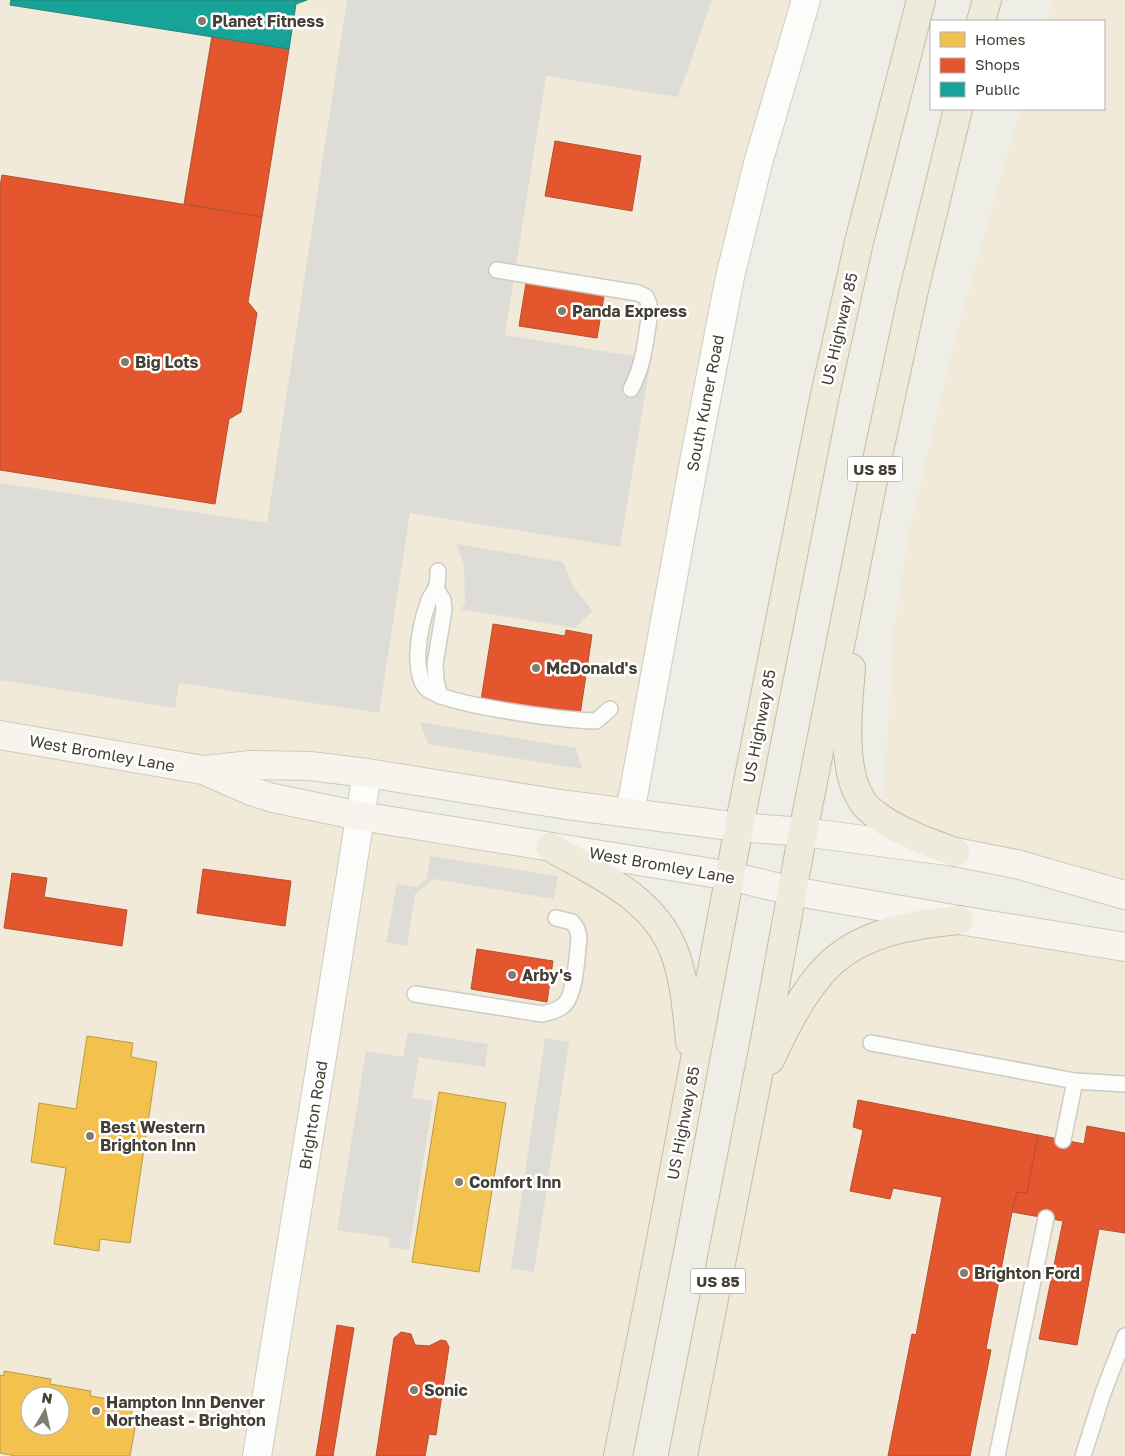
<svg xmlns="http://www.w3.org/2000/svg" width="1125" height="1456" font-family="'Golos Text',sans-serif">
	<rect width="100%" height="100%" fill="#eeede6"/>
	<!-- commercial -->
	<g fill="#f2ead8" fill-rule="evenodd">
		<path d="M0,0H806L771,116L630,813L548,802L205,770L550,847L656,920L693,1074L618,1456H0ZM30,1396H60V1426H30Z"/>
		<polygon points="1052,0 1125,0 1125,895 882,820 894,629 909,532 954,343 1020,109 1104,109 1104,21 1046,21"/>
		<polygon points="898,929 1125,947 1125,1456 683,1456 752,1106 801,1002"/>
	</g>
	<!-- parking -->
	<g fill="#dedcd6">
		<polygon points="347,0 712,0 678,97 546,76 505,335 651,359 620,547 410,513 379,713 179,683 175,708 0,680 0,483 267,523"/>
		<polygon points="456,544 563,562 572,584 592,611 575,628 461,609 465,604 464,564"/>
		<polygon points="420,722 576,748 582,769 428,744"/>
		<polygon points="430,856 558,876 554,899 434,879 415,894 407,946 386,942 397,884 417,887 427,879"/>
		<polygon points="408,1032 488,1044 485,1067 419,1057 412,1098 433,1101 409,1250 389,1247 390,1238 337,1230 366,1051 403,1057"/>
		<polygon points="545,1038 569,1042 534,1272 511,1268"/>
	</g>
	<!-- homes -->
	<g fill="#f2c14e" stroke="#be9a46" fill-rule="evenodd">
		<polygon points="87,1036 133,1043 131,1057 157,1062 130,1243 100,1239 99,1251 54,1244 66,1168 31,1162 39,1103 76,1109"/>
		<polygon points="439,1092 506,1103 479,1272 412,1262"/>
		<path d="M4,1371L51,1379L50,1384L91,1391L90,1396L121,1401L120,1404L133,1406L131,1416L137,1417L130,1456H16L0,1453V1375L4,1376ZM30,1396H60V1426H30Z"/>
	</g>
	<!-- shops -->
	<g fill="#e4572e" stroke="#b45030">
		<polygon points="212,36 289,49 262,217 184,204"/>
		<polygon points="555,141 641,156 632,211 545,196"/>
		<polygon points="2,175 262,217 248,302 257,313 241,412 229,419 215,504 0,470 0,186"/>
		<polygon points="526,283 604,296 597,338 519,326"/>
		<polygon points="493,624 565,636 566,630 592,635 580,715 481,700"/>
		<polygon points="203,869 291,881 285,926 197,913"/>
		<polygon points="12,873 47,878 44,897 127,910 122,946 4,928"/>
		<polygon points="477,949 553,961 547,1002 471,989"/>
		<polygon points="858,1100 1038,1135 1027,1193 1017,1192 1012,1212 986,1349 991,1350 970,1456 888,1456 912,1334 916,1335 942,1197 893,1188 890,1199 850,1191 863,1130 853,1127"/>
		<polygon points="1087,1126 1125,1133 1125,1233 1099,1229 1077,1345 1039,1339 1063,1221 1012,1212 1017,1192 1027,1193 1038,1135 1084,1144"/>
		<polygon points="337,1325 354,1328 333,1456 316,1456"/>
		<polygon points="401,1332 411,1334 415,1345 429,1346 441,1340 446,1341 449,1347 436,1435 429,1434 425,1456 376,1456 394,1338"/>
	</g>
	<!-- public -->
	<polygon fill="#17a398" stroke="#24857a" points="11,0 307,0 296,4 289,49 10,5"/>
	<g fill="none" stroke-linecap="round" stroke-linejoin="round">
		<defs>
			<g id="service">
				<path d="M497,270L638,293L646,297L649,304L650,312C646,338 644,365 631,389"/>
				<path d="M438,571C438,577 438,585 435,590C433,594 429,598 428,603C423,617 419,636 418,651C417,661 419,681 426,688C445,706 566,720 596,721L610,709"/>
				<polyline points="436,588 443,600 444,610 435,664 436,681 440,696"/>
				<path d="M415,994L542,1014C550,1012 557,1011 564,1005C576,994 577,954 579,937L577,929L572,922L556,918"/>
				<polyline points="871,1043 1075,1081 1125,1084"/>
				<polyline points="1063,1140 1075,1081"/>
				<polyline points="997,1456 1046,1218"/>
				<polyline points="1083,1456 1103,1393 1125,1336"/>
			</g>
			<g id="tertiary">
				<polyline points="630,813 694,462 730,277 758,163 806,0"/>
				<polyline points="257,1456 328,1020 367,773"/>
			</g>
			<g id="secondary">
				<polyline points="0,735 203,770 251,791 273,798 360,816 676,867 730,876 792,891 959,920 1125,947"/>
				<polyline points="205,770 251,765 310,766 367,773 567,805 739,827 803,832 955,852 1016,864 1125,895"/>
			</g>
			<g id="trunk">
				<polyline points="981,21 987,0"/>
				<path d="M851,668C848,704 841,766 860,797C864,806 874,814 882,819C904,834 931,843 955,852"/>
				<path d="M550,847C597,874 653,897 674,951C685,980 687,1012 690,1042"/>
				<path d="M770,1060C784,1029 805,987 831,963C865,932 914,924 959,920"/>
				<polyline points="618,1456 659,1250 739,827 824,399 859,242 921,0"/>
				<polyline points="683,1456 765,1040 803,832 877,460 913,294 958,109"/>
			</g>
		</defs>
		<!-- service casing -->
		<use href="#service" stroke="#cccbc4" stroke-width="18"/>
		<!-- tertiary casing -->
		<use href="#tertiary" stroke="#cccbc4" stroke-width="30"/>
		<!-- secondary casing -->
		<use href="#secondary" stroke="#cecbbd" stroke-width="30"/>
		<!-- trunk casing -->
		<use href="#trunk" stroke="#c7bca1" stroke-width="30"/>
		<!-- service -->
		<use href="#service" stroke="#fcfcfb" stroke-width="15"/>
		<!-- tertiary -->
		<use href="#tertiary" stroke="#fcfcfb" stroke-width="28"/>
		<!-- secondary -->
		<use href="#secondary" stroke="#f6f4ed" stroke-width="28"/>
		<!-- trunk -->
		<use href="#trunk" stroke="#eeeadc" stroke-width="28"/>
	</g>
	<!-- markers -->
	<g fill="#807c72" stroke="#fff" stroke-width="2">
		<circle cx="202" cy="21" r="5"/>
		<circle cx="562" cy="311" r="5"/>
		<circle cx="125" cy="362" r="5"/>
		<circle cx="536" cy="668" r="5"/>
		<circle cx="512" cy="975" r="5"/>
		<circle cx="90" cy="1136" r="5"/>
		<circle cx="459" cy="1182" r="5"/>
		<circle cx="964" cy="1273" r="5"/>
		<circle cx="414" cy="1390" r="5"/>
		<circle cx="96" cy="1411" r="5"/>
	</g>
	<g text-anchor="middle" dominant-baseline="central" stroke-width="5" stroke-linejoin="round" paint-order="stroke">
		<!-- shield labels -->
		<g fill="#fff" stroke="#7c7971" stroke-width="1">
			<rect x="847.5" y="456.5" width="55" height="25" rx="4"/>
			<rect x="690.5" y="1268.5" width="55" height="25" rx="4"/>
		</g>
		<g font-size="15" font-weight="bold" fill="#443f34">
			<text x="875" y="469">US 85</text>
			<text x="718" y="1281">US 85</text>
		</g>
		<!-- poi labels -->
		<g font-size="16" font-weight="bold" fill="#443f34" stroke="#fff" text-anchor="start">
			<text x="212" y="21">Planet Fitness</text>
			<text x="572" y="311">Panda Express</text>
			<text x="135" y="362">Big Lots</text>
			<text x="546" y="668">McDonald's</text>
			<text x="522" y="975">Arby's</text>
			<text x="100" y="1127">Best Western<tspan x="100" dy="18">Brighton Inn</tspan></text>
			<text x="469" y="1182">Comfort Inn</text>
			<text x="974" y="1273">Brighton Ford</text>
			<text x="424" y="1390">Sonic</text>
			<text x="106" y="1402">Hampton Inn Denver<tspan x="106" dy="18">Northeast - Brighton</tspan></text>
		</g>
		<!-- street labels -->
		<g font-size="16" fill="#443f34" stroke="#fff">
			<text transform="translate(839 329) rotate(-77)">US Highway 85</text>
			<text transform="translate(705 403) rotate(-79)">South Kuner Road</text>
			<text transform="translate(759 726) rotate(-79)">US Highway 85</text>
			<text transform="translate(102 753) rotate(10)">West Bromley Lane</text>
			<text transform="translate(662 865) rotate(10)">West Bromley Lane</text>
			<text transform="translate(313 1115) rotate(-81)">Brighton Road</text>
			<text transform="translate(683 1123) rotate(-79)">US Highway 85</text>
		</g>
	</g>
	<!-- legend -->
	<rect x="930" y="20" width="175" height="90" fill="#ffffff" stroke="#b4b2ae"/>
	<rect x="940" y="32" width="25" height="15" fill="#f2c14e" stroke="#b4b2ae"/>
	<text x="975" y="45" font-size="15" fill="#443f34">Homes</text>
	<rect x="940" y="58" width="25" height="15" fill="#e4572e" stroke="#b4b2ae"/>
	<text x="975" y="70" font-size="15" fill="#443f34">Shops</text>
	<rect x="940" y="82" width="25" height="15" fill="#17a398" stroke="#b4b2ae"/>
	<text x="975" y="95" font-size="15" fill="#443f34">Public</text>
	<!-- north arrow -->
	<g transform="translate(45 1411) rotate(9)"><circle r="24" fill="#ffffff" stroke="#b4b2ae"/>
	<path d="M0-4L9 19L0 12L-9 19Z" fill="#807c72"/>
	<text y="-8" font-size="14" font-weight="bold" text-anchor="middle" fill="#443f34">N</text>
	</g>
</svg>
